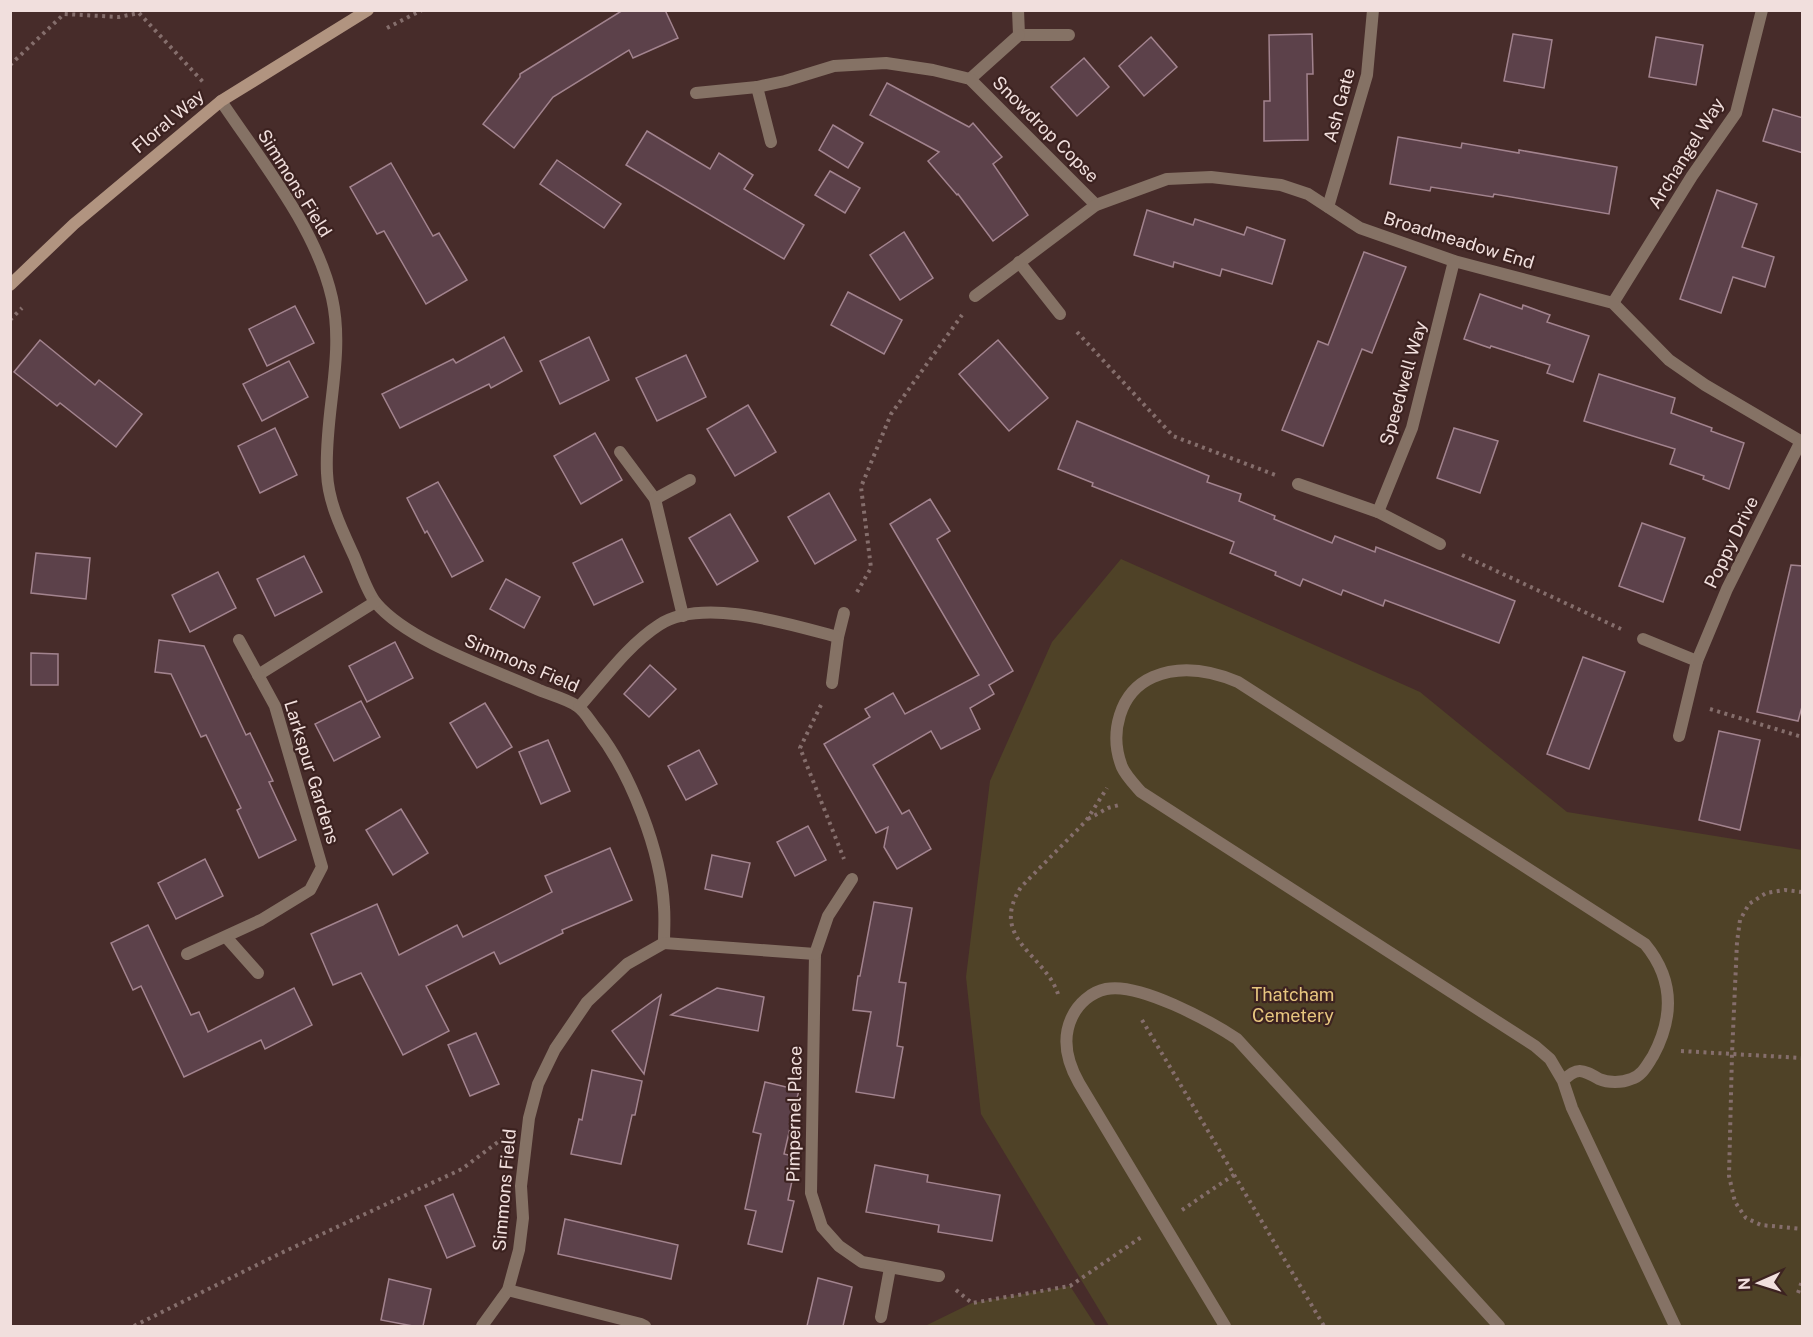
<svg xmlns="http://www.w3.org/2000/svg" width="1813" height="1337" font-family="'Public Sans',sans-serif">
	<rect width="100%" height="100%" fill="#472c2a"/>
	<!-- green -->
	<g fill="#4f4227">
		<polygon points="1121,559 1420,692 1567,812 1802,850 1802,1326 1109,1326 981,1114 966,977 990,781 1052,642"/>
		<polygon points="1070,1286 1096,1326 925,1326 972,1303"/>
	</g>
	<!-- building -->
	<g fill="#5c414a" stroke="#a2838e" stroke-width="1.5">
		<polygon points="623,10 665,10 678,38 633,58 629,50 553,97 514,148 483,124 520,77 520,74"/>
		<polygon points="1312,34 1313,74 1307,74 1308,140 1264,141 1264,101 1270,101 1269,35"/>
		<polygon points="1513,34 1552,40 1544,88 1504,81"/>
		<polygon points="1151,37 1177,67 1144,96 1119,66"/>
		<polygon points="1656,37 1703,45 1696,85 1649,77"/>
		<polygon points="1084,58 1109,87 1077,116 1051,87"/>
		<polygon points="887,83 969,127 973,123 1002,157 993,164 1028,215 993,241 958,194 957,195 928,161 939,152 870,115"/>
		<polygon points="1773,109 1803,118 1803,153 1763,141"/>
		<polygon points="833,125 863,143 848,168 819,150"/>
		<polygon points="647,131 710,169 719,153 753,175 744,189 804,225 784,259 626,165"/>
		<polygon points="1398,137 1461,148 1462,143 1519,153 1519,150 1617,167 1609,214 1494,194 1493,197 1431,187 1430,191 1390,184"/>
		<polygon points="557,160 621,204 604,228 540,184"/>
		<polygon points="391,163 433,236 439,233 467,280 426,304 384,231 377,234 350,187"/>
		<polygon points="830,171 860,188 845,213 815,195"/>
		<polygon points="1717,190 1757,204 1742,247 1774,257 1765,287 1733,277 1721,313 1680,299"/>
		<polygon points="1147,210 1193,225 1195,219 1244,235 1247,227 1285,240 1272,284 1222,269 1220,276 1174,262 1173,267 1134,255"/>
		<polygon points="904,232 933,278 900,300 870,255"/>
		<polygon points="1364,252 1406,267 1372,353 1362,349 1323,446 1282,430 1318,341 1328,345"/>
		<polygon points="848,292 902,320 884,354 831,325"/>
		<polygon points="1480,294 1522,309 1523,305 1550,315 1547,322 1589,336 1573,382 1547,373 1550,365 1491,346 1490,348 1464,339"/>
		<polygon points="295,306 314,343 267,366 249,329"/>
		<polygon points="504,337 522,371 491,388 489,384 400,428 382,394 453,359 456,363"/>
		<polygon points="589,337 609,380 560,404 540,361"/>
		<polygon points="40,340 95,385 99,380 142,414 116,447 60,403 57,406 14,372"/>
		<polygon points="998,340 1048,398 1009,431 959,374"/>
		<polygon points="686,355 706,397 657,421 636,378"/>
		<polygon points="289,361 308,397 262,421 243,384"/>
		<polygon points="1599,374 1675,398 1671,413 1712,428 1711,431 1744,443 1729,489 1703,479 1704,476 1670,464 1675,449 1584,421"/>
		<polygon points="748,405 776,452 735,476 707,429"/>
		<polygon points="1077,421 1209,476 1207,482 1241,494 1239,501 1275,516 1274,519 1332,543 1335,536 1375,552 1376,547 1515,601 1499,643 1385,600 1383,606 1343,590 1341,595 1303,579 1300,586 1275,575 1276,572 1230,553 1234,542 1092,486 1093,483 1058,469"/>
		<polygon points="275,428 297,475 260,493 238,446"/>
		<polygon points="1454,428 1498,441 1480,493 1437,478"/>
		<polygon points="595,433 622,480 581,504 554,456"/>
		<polygon points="438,482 483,561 452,577 427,531 425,533 407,498"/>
		<polygon points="829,493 856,540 815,564 788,517"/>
		<polygon points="930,499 950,531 937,539 1013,671 989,685 994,694 970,708 980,729 941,749 931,731 873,765 902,814 909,810 931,849 897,869 884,847 888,827 876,833 824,744 870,717 865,709 893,693 905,714 979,675 890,524"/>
		<polygon points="730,514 758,561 717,585 689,538"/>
		<polygon points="1642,523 1685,538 1663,602 1619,586"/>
		<polygon points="622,539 643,582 594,605 573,563"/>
		<polygon points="36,553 90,558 86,599 31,593"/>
		<polygon points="304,556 322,592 275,616 257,579"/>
		<polygon points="1791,565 1803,566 1803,703 1798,721 1757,712"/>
		<polygon points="218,572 236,608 190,632 172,595"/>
		<polygon points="506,579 540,597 524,628 490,609"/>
		<polygon points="159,640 204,646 246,735 250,733 273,781 269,782 296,840 259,858 237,810 241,808 206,735 201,737 171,674 155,672"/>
		<polygon points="395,642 413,678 367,702 349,666"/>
		<polygon points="31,653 58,654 58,685 31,685"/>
		<polygon points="1583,657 1625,672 1589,769 1547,754"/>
		<polygon points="650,665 676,689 649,717 624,694"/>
		<polygon points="361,701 380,737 334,761 315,724"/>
		<polygon points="485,703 512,747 477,768 450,723"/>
		<polygon points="1719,731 1760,740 1740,830 1699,820"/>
		<polygon points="548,740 570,791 541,804 519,752"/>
		<polygon points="699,750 717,784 686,800 668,766"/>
		<polygon points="401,809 428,853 393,875 366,830"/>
		<polygon points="808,826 826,860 795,876 777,842"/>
		<polygon points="610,848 632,900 562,930 563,933 500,964 494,952 426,986 449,1031 403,1055 361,973 333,985 311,934 377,904 399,955 457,925 463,937 552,892 545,876"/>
		<polygon points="712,855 750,863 742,897 705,889"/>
		<polygon points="205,859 223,896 176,919 158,883"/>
		<polygon points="874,902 912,908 899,982 906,983 897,1046 903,1047 894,1098 856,1092 871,1012 853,1010 858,976 860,976"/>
		<polygon points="148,925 191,1015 199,1012 208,1032 294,988 312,1025 265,1049 261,1040 184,1077 141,986 133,990 111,943"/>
		<polygon points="717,988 764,997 758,1031 671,1015"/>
		<polygon points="661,995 644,1074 612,1031"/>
		<polygon points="476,1033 499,1084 470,1096 448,1045"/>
		<polygon points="592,1070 642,1081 635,1115 632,1115 621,1164 571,1154 579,1119 582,1120"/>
		<polygon points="765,1082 799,1090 784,1154 797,1157 788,1200 794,1201 782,1252 748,1244 756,1211 745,1209 761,1134 753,1132"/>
		<polygon points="875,1165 928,1175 927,1182 1000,1195 992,1241 938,1232 939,1225 866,1212"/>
		<polygon points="453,1194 475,1246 447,1258 425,1206"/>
		<polygon points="565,1219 678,1245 671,1279 558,1254"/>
		<polygon points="818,1278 852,1287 843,1326 807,1326"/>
		<polygon points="389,1279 431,1289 423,1326 413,1326 381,1320"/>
	</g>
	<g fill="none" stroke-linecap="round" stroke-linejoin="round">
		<!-- path -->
		<g stroke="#856e6c" stroke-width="4" stroke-dasharray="3 4.5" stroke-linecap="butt">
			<polyline points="387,28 422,10"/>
			<polyline points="10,65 64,14 119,17 139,13 204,83"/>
			<polyline points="10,320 22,308"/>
			<polyline points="1077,332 1173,436 1278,476"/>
			<polyline points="1462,555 1621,629"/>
			<polyline points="857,592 871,568 861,487 891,414 962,315"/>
			<polyline points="821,705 800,748 844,859"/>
			<polyline points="1710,709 1802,737"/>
			<polyline points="1088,819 1108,808 1119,805"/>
			<polyline points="1802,892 1785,890 1766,893 1749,904 1740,920 1737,942 1732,1054 1729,1176 1735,1202 1746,1218 1761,1225 1802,1229"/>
			<path d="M1058,994C1045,954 988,939 1021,887L1086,821L1107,788"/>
			<polyline points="1142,1020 1324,1326"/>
			<polyline points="1681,1051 1802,1058"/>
			<polyline points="1182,1210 1235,1174"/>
			<polyline points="956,1290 972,1303 1070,1286 1143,1236"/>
			<polyline points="1798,1293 1802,1281"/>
			<polyline points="134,1326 279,1254 462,1169 502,1139"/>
		</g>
		<!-- lane -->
		<g stroke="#857265" stroke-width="12">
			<path d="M1563,1081L1550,1059L1535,1046L1141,792C1134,784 1126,776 1122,767C1109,734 1119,692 1153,677C1181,665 1212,671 1238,682L1645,944C1674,979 1674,1017 1653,1056C1647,1065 1642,1076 1631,1079C1622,1083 1608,1083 1599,1079C1583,1070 1577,1066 1563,1081L1572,1108L1675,1326"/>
			<path d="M1225,1326L1079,1083C1067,1062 1061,1040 1072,1017C1078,1004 1091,992 1106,989C1139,982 1210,1021 1237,1039L1499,1326"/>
		</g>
		<!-- street -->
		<g stroke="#857265" stroke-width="12">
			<polyline points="1018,10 1019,35 1069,35"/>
			<polyline points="970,79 1019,35"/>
			<polyline points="757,87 771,142"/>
			<polyline points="696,93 757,87 785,81 834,66 886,63 933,70 970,79 1096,205"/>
			<path d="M221,101C261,161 316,227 332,298C345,356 324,415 327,473C328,502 342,530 354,556C360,570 367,592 376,603C409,642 492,669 539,690C551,695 567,699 577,706C585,711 591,723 597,730C631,774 661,851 664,907C665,919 664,931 664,943L627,964L587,1002L555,1049L538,1084L529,1118L521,1186L523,1218L519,1250L508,1290L482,1326"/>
			<polyline points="1328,207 1367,75 1373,10"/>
			<polyline points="1019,262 1060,314"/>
			<polyline points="975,296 1096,205 1167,179 1211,177 1281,185 1308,194 1360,228 1454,261 1613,303 1669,360 1705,385 1802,442"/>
			<polyline points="1613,303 1692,176 1736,113 1762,10"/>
			<polyline points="620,452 655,499 683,616"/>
			<polyline points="1298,484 1378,512 1440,544"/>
			<polyline points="655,499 690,480"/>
			<polyline points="1378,512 1412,428 1454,261"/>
			<polyline points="838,637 844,613"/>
			<polyline points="1643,639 1697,661"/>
			<polyline points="258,675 375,602"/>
			<path d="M579,707C604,679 628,645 659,625C702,596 792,625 838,637L832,683"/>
			<polyline points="1679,736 1697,661 1727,589 1801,441"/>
			<polyline points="852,879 828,916 815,954 811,1193 822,1227 839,1246 862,1262 939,1276"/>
			<polyline points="226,937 258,973"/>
			<polyline points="664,943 815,954"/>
			<polyline points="187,954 261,920 310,890 322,867 275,706 239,640"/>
			<polyline points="508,1290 641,1324 645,1326"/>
			<polyline points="881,1317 890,1268"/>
		</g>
		<!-- secondary -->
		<polyline stroke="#b19480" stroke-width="12" points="10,285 74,224 221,101 368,10"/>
	</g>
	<g text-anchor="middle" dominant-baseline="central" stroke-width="4.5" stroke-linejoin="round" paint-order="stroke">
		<!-- street labels -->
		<g font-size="18" fill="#f1dfdd" stroke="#3c2220">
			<text transform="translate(1339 105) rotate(-75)">Ash Gate</text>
			<text transform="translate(168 121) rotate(-40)">Floral Way</text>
			<text transform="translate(1046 129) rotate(45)">Snowdrop Copse</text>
			<text transform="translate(1686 153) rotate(-58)">Archangel Way</text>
			<text transform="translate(295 183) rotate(58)">Simmons Field</text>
			<text transform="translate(1459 240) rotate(17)">Broadmeadow End</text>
			<text transform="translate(1403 383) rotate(-74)">Speedwell Way</text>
			<text transform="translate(1731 542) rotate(-64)">Poppy Drive</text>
			<text transform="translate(522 663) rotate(23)">Simmons Field</text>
			<text transform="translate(312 772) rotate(73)">Larkspur Gardens</text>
			<text transform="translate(794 1114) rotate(-89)">Pimpernel Place</text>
			<text transform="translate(504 1190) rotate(-85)">Simmons Field</text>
		</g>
		<!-- park labels -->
		<g font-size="18" fill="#e7c67f" stroke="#3c2220">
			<text x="1293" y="994">Thatcham<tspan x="1293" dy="21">Cemetery</tspan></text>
		</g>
	</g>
	<!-- border -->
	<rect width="1813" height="1337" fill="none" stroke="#f1dfdd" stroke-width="24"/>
	<!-- north arrow -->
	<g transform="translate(1759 1283) rotate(267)" stroke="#3c2220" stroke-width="4.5" paint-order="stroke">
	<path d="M0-4.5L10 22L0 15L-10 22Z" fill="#f1dfdd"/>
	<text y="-9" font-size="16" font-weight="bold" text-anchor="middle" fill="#f1dfdd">N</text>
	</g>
</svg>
